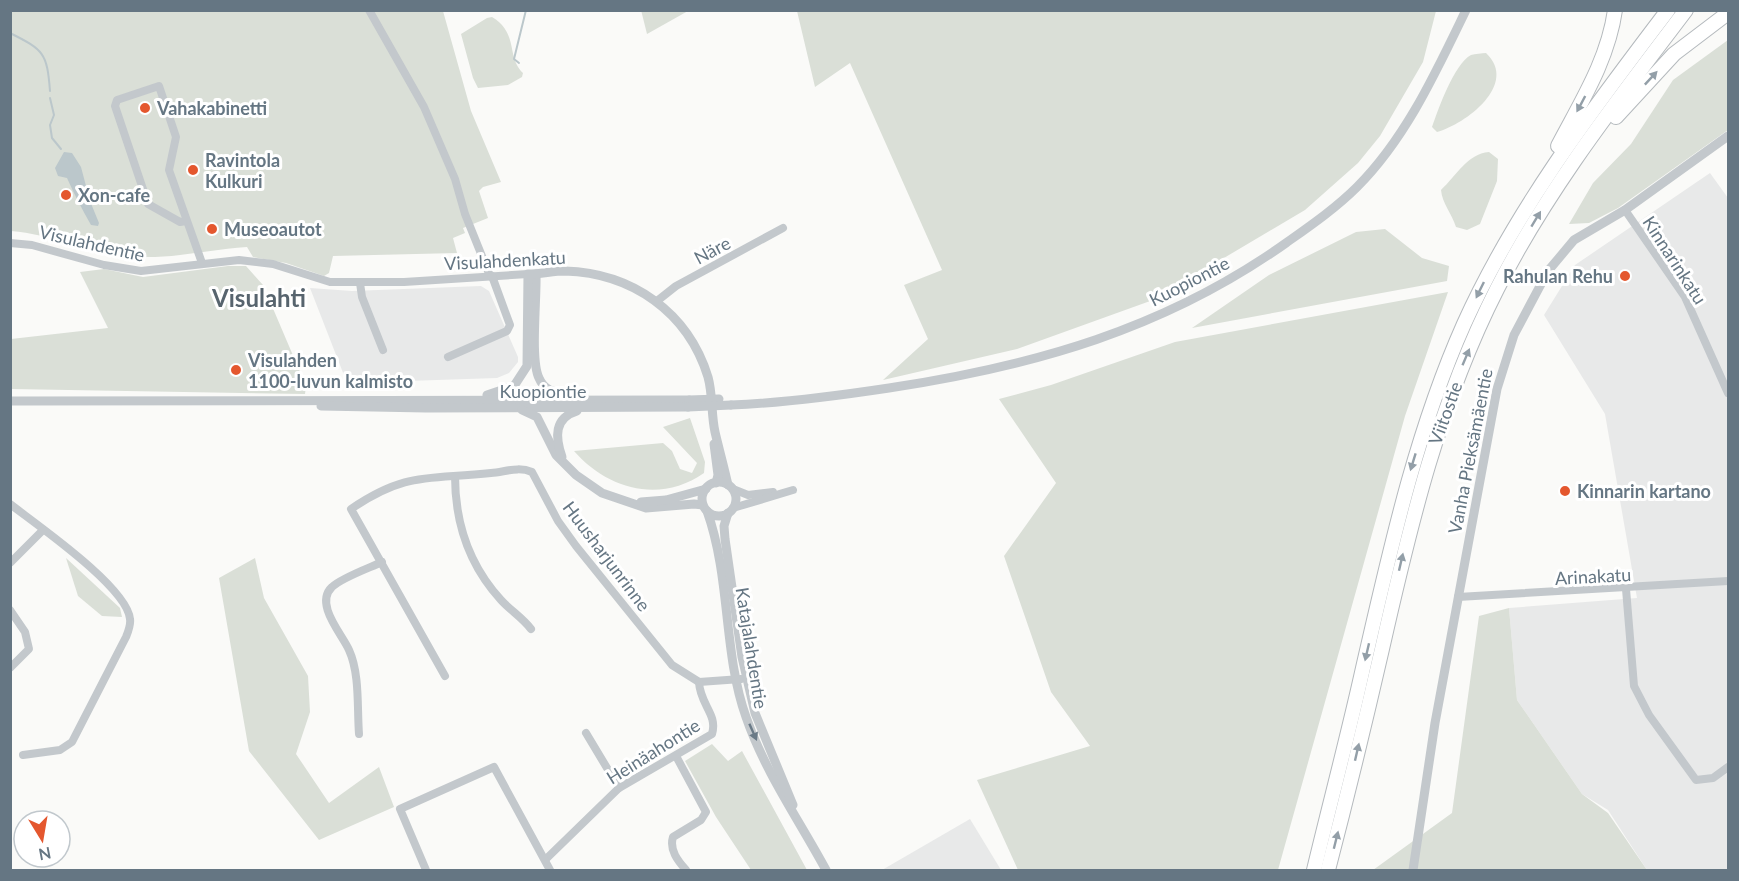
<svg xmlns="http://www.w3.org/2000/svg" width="1739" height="881" font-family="Lato,sans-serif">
	<rect width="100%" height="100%" fill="#fafaf8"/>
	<!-- built -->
	<g fill="#e8e9e9">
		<polygon points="1710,173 1728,198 1728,870 1647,870 1608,810 1582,794 1517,700 1509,608 1637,598 1605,414 1544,315 1575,265"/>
		<polygon points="481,286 489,291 518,357 518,362 509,373 497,378 347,383 310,288 352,291"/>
		<polygon points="970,819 1001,870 882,870"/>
	</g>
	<!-- green -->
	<g fill="#dadfd7">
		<polygon points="641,10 688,10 688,11 647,34"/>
		<path d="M10,11H443L471,111L501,182L483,187L479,191L488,218L463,228L465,233L453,238L457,253L333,256L329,273L324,276L286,263L253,257L247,247C216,249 185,256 155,257C110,259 58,235 11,231Z"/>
		<polygon points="797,11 797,10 1436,11 1423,62 1380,136 1358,163 1305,210 1153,300 1017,349 883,380 928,339 904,285 942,270 850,63 815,87"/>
		<path d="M492,17C519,33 506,57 523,73L522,77L508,85L478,88L473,78L461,34L487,18Z"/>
		<polygon points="1728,40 1728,130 1618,208 1589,223 1569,224 1593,183 1631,144 1673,80"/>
		<path d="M1486,53C1519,84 1466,124 1437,132L1432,127C1438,110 1454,64 1471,55C1475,54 1482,53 1486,53Z"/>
		<path d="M1489,152L1498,159L1497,181L1480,224L1467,230L1456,227C1452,214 1442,203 1441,190C1457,175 1467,154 1489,152Z"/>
		<polygon points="1385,229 1422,258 1449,266 1447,281 1192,328 1269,275 1356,232"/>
		<polygon points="228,266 246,266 263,285 306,386 305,394 11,389 11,339 108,328 80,272 104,269 143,277"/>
		<polygon points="1448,292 1405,416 1278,870 1018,870 977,780 1090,746 1051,692 1004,556 1056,483 999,399 1051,385 1175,342"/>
		<path d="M690,418L705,462L704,473C660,504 607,489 574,451L663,443L672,451L680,469L692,473L697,463L663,427Z"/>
		<polygon points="66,558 120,608 122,617 102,616 78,596"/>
		<polygon points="255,558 264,598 308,676 310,712 296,754 329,803 379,767 394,807 319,840 249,751 219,578"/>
		<polygon points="1509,608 1517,700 1582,794 1608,813 1647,870 1373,870 1452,813 1479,616"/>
		<polygon points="712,744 728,761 742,751 807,870 751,870 716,817 685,761"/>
	</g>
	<!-- water -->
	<path fill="#bbc7cb" d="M64,152L72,153L81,167L90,201L99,223L98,226L91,225C82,209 74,194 67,178L58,176L55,168Z"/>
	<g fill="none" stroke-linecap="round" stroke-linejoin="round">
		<!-- stream -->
		<g stroke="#bbc7cb" stroke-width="2">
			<path d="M10,33C44,50 47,53 50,91"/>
			<polyline points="519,63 514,59 526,10"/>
			<polyline points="50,98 54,115 50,125 52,138 61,149"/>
		</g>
		<defs>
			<g id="trunk">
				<polyline points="1616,117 1674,54 1728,13"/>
				<path d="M1558,146C1581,102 1608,60 1615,10"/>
				<path d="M1314,870C1330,803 1348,736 1363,668C1390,551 1415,434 1464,324C1516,209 1592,110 1668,10"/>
				<path d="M1328,870C1347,797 1365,723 1382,649C1410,525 1439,403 1497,289C1548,188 1618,100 1686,10"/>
			</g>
		</defs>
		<!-- trunk casing -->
		<use href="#trunk" stroke="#b4b9bd" stroke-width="16"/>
		<!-- minor -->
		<g stroke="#c3c8cc" stroke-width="8">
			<polyline points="369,10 424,107 455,179 465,214 490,276"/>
			<polyline points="1625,210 1685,297 1728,393"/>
			<polyline points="186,221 180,222 148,204 115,106 117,100 159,86 176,137 169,170 202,263"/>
			<polyline points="10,243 32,245 104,265 141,271 239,260 273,264 330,282 404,282 528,274"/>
			<polyline points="360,283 362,297 383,350"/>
			<polyline points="657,301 676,286 783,228"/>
			<polyline points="448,357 507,331 510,325 492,276"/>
			<path d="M455,476C455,522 469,565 501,600C511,611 522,617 531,629"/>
			<polyline points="733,489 748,495 773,492"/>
			<path d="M10,504C37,525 127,587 130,619C131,625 128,632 126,637L72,742L60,750L23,755"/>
			<polyline points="733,508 793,490"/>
			<polyline points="10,563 43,530"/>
			<polyline points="1626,589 1634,686 1649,715 1696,780 1713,778 1728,767"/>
			<polyline points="1458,597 1728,581"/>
			<polyline points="10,610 25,632 29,649 10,668"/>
			<path d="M445,676L351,509C407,471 429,480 491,473C505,472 518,466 532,472L558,521L576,546L672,665L699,682L741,679"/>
			<polyline points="586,733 619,788"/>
			<path d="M359,734C357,708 360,674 349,650C342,634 314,604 332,587C341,578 369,568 382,562"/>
			<path d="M676,756L706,812L701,820L673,837C669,850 678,861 686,870"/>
			<path d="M546,859L619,788L712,734C718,714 700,705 699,682"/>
			<polyline points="426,870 400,809 494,767 550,870"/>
		</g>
		<!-- tertiary -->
		<g stroke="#c3c8cc" stroke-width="9">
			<path d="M536,274C537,298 530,360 539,378C544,390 554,393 566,393"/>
			<path d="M487,395L514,386L527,366L528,274C541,274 553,271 565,271C632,273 688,312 708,377C713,395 711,414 715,432C719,449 724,467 728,485"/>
			<polyline points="10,401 689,400"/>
			<path d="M731,405C784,403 836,396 889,388C1034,366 1165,329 1286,243C1310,226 1336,208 1357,187C1406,138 1436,72 1466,10"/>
			<polyline points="321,406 426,408 688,407"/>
			<polyline points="522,410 537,417 556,455 576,475 602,493 646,508 694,504 703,505"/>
			<polyline points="714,444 718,475 716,483"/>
			<path d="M562,457C555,437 554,418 577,411"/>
			<circle cx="719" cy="499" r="17"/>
			<polyline points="641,502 666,500 706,489"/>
			<path d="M707,511C731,578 723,653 746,717C765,772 799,820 826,870"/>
			<polyline points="728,513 724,526 725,539 742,657 755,713 793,805"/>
			<polyline points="1413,870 1435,723 1497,389 1514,335 1548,271 1574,240 1625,210 1728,136"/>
		</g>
		<!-- trunk -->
		<use href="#trunk" stroke="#fff" stroke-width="14"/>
		<!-- tertiary-bridge -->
		<g stroke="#c3c8cc" stroke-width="9">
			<polyline points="689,400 719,399"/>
			<polyline points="688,407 731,405"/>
		</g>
	</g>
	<!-- one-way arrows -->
	<defs><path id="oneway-solid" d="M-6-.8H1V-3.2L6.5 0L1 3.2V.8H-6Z" transform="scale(1.5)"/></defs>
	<g fill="#939fa8">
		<use href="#oneway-solid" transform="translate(1651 78) rotate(-47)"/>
		<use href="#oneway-solid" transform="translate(1581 104) rotate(118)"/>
		<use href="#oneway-solid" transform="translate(1536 219) rotate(-59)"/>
		<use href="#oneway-solid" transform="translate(1480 290) rotate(116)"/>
		<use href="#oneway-solid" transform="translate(1466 357) rotate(-67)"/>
		<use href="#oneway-solid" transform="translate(1413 462) rotate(107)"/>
		<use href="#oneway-solid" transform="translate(1401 562) rotate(-77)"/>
		<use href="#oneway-solid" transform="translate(1367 652) rotate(103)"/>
		<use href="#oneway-solid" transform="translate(1357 752) rotate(-77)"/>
		<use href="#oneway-solid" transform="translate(1336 840) rotate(-76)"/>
	</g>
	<use fill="#6a7a87" href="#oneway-solid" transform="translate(753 732) rotate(66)"/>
	<!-- markers -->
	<g fill="#e4572e" stroke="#fff" stroke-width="2">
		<circle cx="145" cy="108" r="6"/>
		<circle cx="193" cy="170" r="6"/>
		<circle cx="66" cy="195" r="6"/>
		<circle cx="212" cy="229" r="6"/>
		<circle cx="1625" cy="276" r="6"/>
		<circle cx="236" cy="370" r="6"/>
		<circle cx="1565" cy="491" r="6"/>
	</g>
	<g text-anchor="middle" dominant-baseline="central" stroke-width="6" stroke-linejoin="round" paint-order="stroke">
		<!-- poi labels -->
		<g font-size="18" font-weight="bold" fill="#657683" stroke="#fff" text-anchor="start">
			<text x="157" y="108">Vahakabinetti</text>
			<text x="205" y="160">Ravintola<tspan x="205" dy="21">Kulkuri</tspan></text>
			<text x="78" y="195">Xon-cafe</text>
			<text x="224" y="229">Museoautot</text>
			<text x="1613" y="276" text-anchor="end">Rahulan Rehu</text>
			<text x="248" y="360">Visulahden<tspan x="248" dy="21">1100-luvun kalmisto</tspan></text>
			<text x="1577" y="491">Kinnarin kartano</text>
		</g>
		<!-- street labels -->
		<g font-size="18" fill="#657683" stroke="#fff">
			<text transform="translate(92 243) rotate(13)">Visulahdentie</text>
			<text transform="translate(712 250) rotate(-28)">Näre</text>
			<text transform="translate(505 260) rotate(-3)">Visulahdenkatu</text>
			<text transform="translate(1675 260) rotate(57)">Kinnarinkatu</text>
			<text transform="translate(1189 281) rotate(-27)">Kuopiontie</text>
			<text x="543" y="391">Kuopiontie</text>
			<text transform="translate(1445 413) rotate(-70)">Viitostie</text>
			<text transform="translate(1470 451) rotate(-79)">Vanha Pieksämäentie</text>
			<text transform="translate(607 556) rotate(53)">Huusharjunrinne</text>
			<text transform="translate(1593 576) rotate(-3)">Arinakatu</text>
			<text transform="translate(752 648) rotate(81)">Katajalahdentie</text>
			<text transform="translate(653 751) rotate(-32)">Heinäahontie</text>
		</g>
		<!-- district labels -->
		<g font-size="24" font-weight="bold" fill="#57646e" stroke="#fff">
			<text x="259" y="297">Visulahti</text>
		</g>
	</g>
	<!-- border -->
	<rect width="1739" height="881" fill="none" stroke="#657683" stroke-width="24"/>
	<!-- north arrow -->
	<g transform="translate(42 839) rotate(169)"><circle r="28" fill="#ffffff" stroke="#c1c8cd" stroke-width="1.5"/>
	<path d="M0-4.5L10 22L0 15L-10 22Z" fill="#e4572e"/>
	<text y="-9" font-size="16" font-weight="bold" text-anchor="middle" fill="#657683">N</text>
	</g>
</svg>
